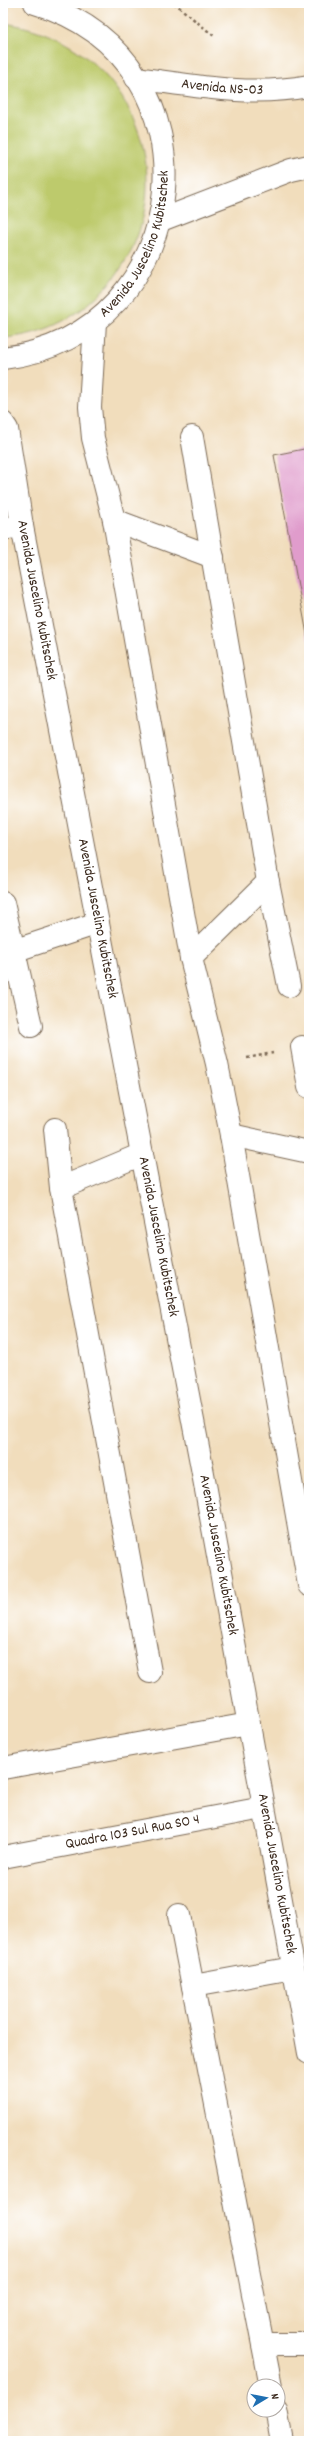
<svg xmlns="http://www.w3.org/2000/svg" width="312" height="2444" font-family="Dekko,sans-serif">
	<rect width="100%" height="100%" fill="#fff"/>
	<filter id="ink" filterUnits="userSpaceOnUse"><feTurbulence type="fractalNoise" baseFrequency=".025" numOctaves="2"/><feDisplacementMap in="SourceGraphic" scale="8" xChannelSelector="R" yChannelSelector="G"/><feConvolveMatrix kernelMatrix="1 2 1 2 8 2 1 2 1" color-interpolation-filters="sRGB"/></filter>
	<filter id="wash" filterUnits="userSpaceOnUse"><feTurbulence type="fractalNoise" baseFrequency=".012" numOctaves="4" result="noise"/><feDisplacementMap in="SourceGraphic" scale="16" xChannelSelector="R" yChannelSelector="G"/><feGaussianBlur stdDeviation="0.9" result="paint"/><feColorMatrix in="noise" values="0 0 0 0 0 0 0 0 0 0 0 0 0 0 0 0 0 1.4 0 .05"/><feComposite in="paint" operator="in"/></filter>
	<g filter="url(#wash)">
		<rect width="100%" height="100%" fill="#f1ddbc"/>
		<!-- green -->
		<path fill="#bdca6c" stroke="#7c7a45" d="M3,23C140,40 198,206 93,300C69,322 36,336 3,338Z"/>
		<g id="blocks">
			<!-- building -->
			<polygon fill="#e09ccc" points="309,448 309,640 308,640 274,455"/>
		</g>
	</g>
	<g filter="url(#ink)">
		<use href="#blocks" fill-opacity="0" stroke="#7b6955" stroke-width="1"/>
		<g fill="none" stroke-linecap="round" stroke-linejoin="round">
			<defs>
				<g id="minor">
					<path id="s1" d="M136,78C197,86 248,97 309,86"/>
					<polyline points="161,220 291,170 309,166"/>
					<polyline points="192,437 268,882 289,986"/>
					<polyline points="114,520 213,557"/>
					<polyline points="3,529 22,526"/>
					<polyline points="3,903 31,1026"/>
					<polyline points="13,951 98,923"/>
					<polyline points="191,958 268,882"/>
					<polyline points="302,1047 309,1087"/>
					<polyline points="55,1129 61,1188 150,1672"/>
					<polyline points="231,1135 309,1152"/>
					<polyline points="61,1188 142,1154"/>
					<polyline points="3,1768 249,1724"/>
					<path id="s2" d="M3,1857L263,1808"/>
					<polyline points="179,1915 271,2386"/>
					<polyline points="193,1986 293,1968"/>
					<polyline points="263,2344 309,2344"/>
					<polyline points="276,2410 282,2441"/>
				</g>
				<g id="major">
					<polyline points="95,322 90,407 93,438 114,520 191,958 217,1064 231,1135 309,1585"/>
					<path id="s3" d="M3,358C199,334 225,59 35,3"/>
					<path id="s4" d="M3,423L7,429L22,526L202,1468L309,2053"/>
				</g>
			</defs>
			<!-- minor casing -->
			<use href="#minor" stroke="#7b6955" stroke-width="24"/>
			<!-- major casing -->
			<use href="#major" stroke="#7b6955" stroke-width="24"/>
			<!-- path -->
			<g stroke="#7b6955" stroke-width="2.5" stroke-dasharray="3 3" stroke-linecap="butt">
				<polyline points="174,3 214,36"/>
				<polyline points="247,1058 273,1053"/>
			</g>
			<!-- minor -->
			<use href="#minor" stroke="#fff" stroke-width="22"/>
			<!-- major -->
			<use href="#major" stroke="#fff" stroke-width="22"/>
		</g>
	</g>
	<g text-anchor="middle" dominant-baseline="central" stroke-width="3" stroke-linejoin="round" paint-order="stroke">
		<!-- street labels -->
		<g font-size="15" fill="#3b2a1e" stroke="#fff">
			<text stroke="none"><textPath href="#s1" startOffset="87">Avenida NS-03</textPath></text>
			<text stroke="none"><textPath href="#s3" startOffset="191">Avenida Juscelino Kubitschek</textPath></text>
			<text stroke="none"><textPath href="#s4" startOffset="181">Avenida Juscelino Kubitschek</textPath></text>
			<text stroke="none"><textPath href="#s4" startOffset="505">Avenida Juscelino Kubitschek</textPath></text>
			<text stroke="none"><textPath href="#s4" startOffset="829">Avenida Juscelino Kubitschek</textPath></text>
			<text stroke="none"><textPath href="#s4" startOffset="1153">Avenida Juscelino Kubitschek</textPath></text>
			<text stroke="none"><textPath href="#s2" startOffset="132">Quadra 103 Sul Rua SO 4</textPath></text>
			<text stroke="none"><textPath href="#s4" startOffset="1477">Avenida Juscelino Kubitschek</textPath></text>
		</g>
	</g>
	<!-- margin -->
	<rect width="312" height="2444" fill="none" stroke="#fff" stroke-width="16"/>
	<!-- north arrow -->
	<g transform="translate(266 2398) rotate(80)"><circle r="19" fill="#ffffff" stroke="#b1aaa5"/>
	<path d="M0-3L7 15L0 10L-7 15Z" fill="#1f6fb2"/>
	<text y="-6" font-size="11" font-weight="bold" text-anchor="middle" fill="#3b2a1e">N</text>
	</g>
</svg>
